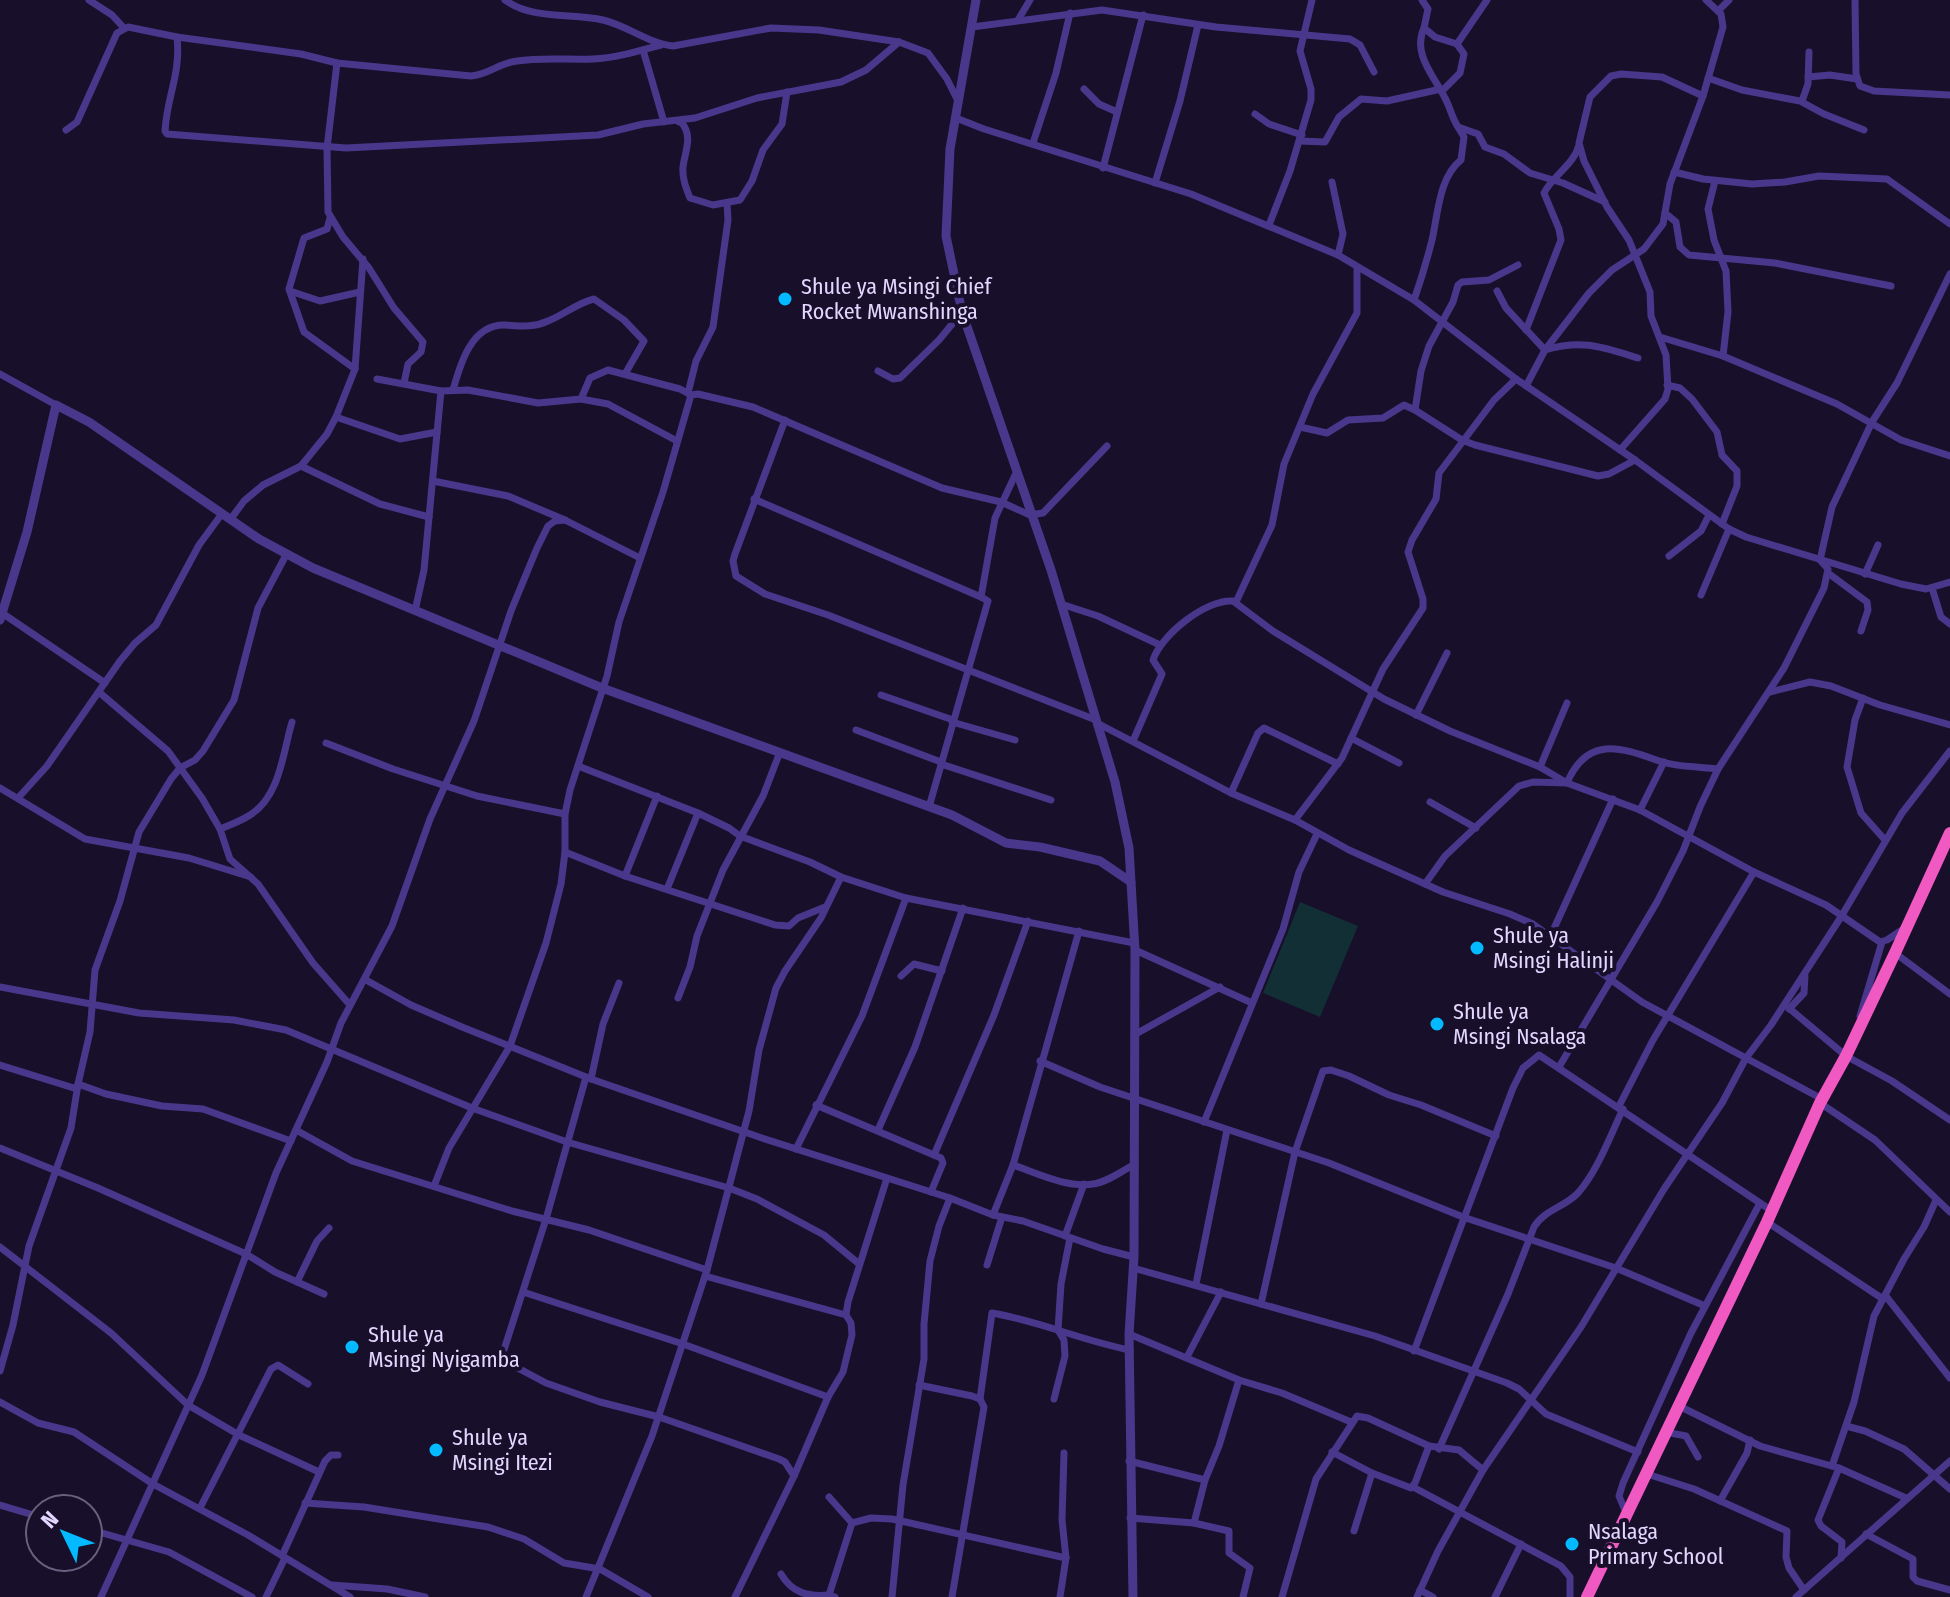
<svg xmlns="http://www.w3.org/2000/svg" width="1950" height="1597" font-family="'Fira Sans Condensed',sans-serif">
	<rect width="100%" height="100%" fill="#180f2a"/>
	<!-- green -->
	<polygon fill="#112f34" points="1300,902 1358,926 1320,1017 1263,993"/>
	<g fill="none" stroke-linecap="round" stroke-linejoin="round">
		<!-- minor -->
		<g stroke="#49378b" stroke-width="7">
			<polyline points="89,0 112,15 124,28"/>
			<path d="M505,0C532,20 571,13 603,20C628,26 650,44 673,46L771,28L819,30L899,42L928,53L947,79L958,101"/>
			<polyline points="1422,0 1428,9 1424,28 1435,37 1457,44 1464,54 1460,73 1442,91"/>
			<polyline points="1855,0 1856,74 1860,86 1874,91 1950,95"/>
			<polyline points="1718,11 1729,0"/>
			<polyline points="1018,20 1030,0"/>
			<polyline points="972,27 1102,10 1216,27 1350,39 1360,45 1374,72"/>
			<path d="M1424,28C1412,54 1434,76 1445,98C1450,107 1452,118 1458,127L1478,134L1485,147L1504,154L1530,173L1563,183L1605,202"/>
			<path d="M177,37C181,75 167,95 165,131L167,134L346,148L598,135L643,124L695,118L757,98L841,82L866,70L899,42"/>
			<polyline points="1457,44 1487,0"/>
			<polyline points="643,50 664,122"/>
			<polyline points="337,63 327,148 328,212 343,237 369,268 394,308 423,342 421,352 408,364 404,383"/>
			<polyline points="1808,77 1830,75 1857,79"/>
			<polyline points="1708,78 1742,90 1800,101 1824,114 1864,130"/>
			<polyline points="1084,89 1099,104 1117,112"/>
			<polyline points="1802,101 1808,84 1809,52"/>
			<polyline points="1255,114 1269,124 1302,135"/>
			<polyline points="956,118 984,129 1191,194 1338,255 1414,300 1516,379 1635,460 1729,529 1746,537 1901,584 1926,589 1950,582"/>
			<path d="M679,122L682,123C693,137 685,151 683,167C682,178 686,188 690,198L713,205L740,200L752,181L763,150L782,124L787,92"/>
			<path d="M66,130L77,122L117,33L128,27L177,37L301,54L337,63L471,76C489,75 498,63 517,61C542,57 568,60 593,59C616,58 639,51 661,45"/>
			<polyline points="1300,141 1325,142 1339,117 1361,99 1387,101 1441,89"/>
			<polyline points="1033,143 1056,73 1070,13"/>
			<polyline points="1103,168 1143,15"/>
			<polyline points="1674,172 1703,179 1752,184 1785,182 1819,176 1887,179 1950,224"/>
			<polyline points="1715,181 1708,209 1714,240 1726,271 1728,312 1723,356"/>
			<polyline points="1332,182 1343,234 1338,255"/>
			<polyline points="1155,183 1180,101 1198,25"/>
			<polyline points="1665,213 1676,222 1680,247 1689,255 1775,263 1891,286"/>
			<polyline points="330,218 327,229 304,238 289,289 304,332 355,369"/>
			<polyline points="1269,225 1290,171 1311,100 1311,89 1300,51 1312,0"/>
			<polyline points="1518,265 1489,280 1462,282 1458,285 1453,302 1429,346 1421,371 1415,410 1462,440 1475,445 1598,476 1609,474 1635,460"/>
			<polyline points="290,291 320,301 360,292"/>
			<path d="M1497,291L1506,308L1545,350C1582,339 1602,347 1638,358"/>
			<path d="M1414,300C1421,280 1427,260 1432,240C1438,214 1439,177 1461,160L1464,137L1458,127"/>
			<path d="M1526,330L1561,240L1559,229L1544,193C1553,175 1574,165 1579,145"/>
			<polyline points="1660,337 1723,356 1837,404 1901,440 1950,456"/>
			<polyline points="878,371 893,379 900,378 939,340 962,312"/>
			<polyline points="0,374 56,405"/>
			<polyline points="377,379 441,391 468,390 538,403 581,399 590,378 608,370 680,389 691,395"/>
			<polyline points="1667,385 1680,388 1692,399 1717,432 1722,455 1737,471 1737,486 1722,524"/>
			<polyline points="1526,386 1545,350 1589,293 1612,270 1644,249 1663,224 1670,184 1703,96 1723,27 1721,14 1706,0"/>
			<path d="M453,390C460,365 471,324 505,325C521,326 533,328 548,321C564,315 577,303 594,299L624,320L644,341L625,374"/>
			<polyline points="688,393 696,361 713,327 728,220 727,203"/>
			<polyline points="581,399 608,404 677,441"/>
			<polyline points="336,417 400,439 437,432"/>
			<polyline points="785,420 735,554 733,561 736,576 765,594 828,615 1096,720"/>
			<polyline points="1300,427 1327,433 1348,420 1383,418 1404,405 1415,410"/>
			<polyline points="1620,450 1665,399 1668,389 1666,355 1651,316 1650,292 1629,240 1607,207 1584,161 1579,143 1590,97 1611,76 1621,74 1662,77 1703,96"/>
			<polyline points="301,466 380,504 429,517"/>
			<polyline points="433,481 508,496 565,520 640,558"/>
			<polyline points="754,499 981,597"/>
			<polyline points="230,520 244,501 263,485 301,466 327,434 336,417 355,369 363,259"/>
			<polyline points="1669,556 1701,531 1709,515"/>
			<polyline points="1828,573 1867,602 1868,610 1861,631"/>
			<polyline points="1865,574 1878,545"/>
			<polyline points="1932,588 1941,617 1950,624"/>
			<polyline points="1701,595 1729,529"/>
			<polyline points="1236,602 1272,525 1284,464 1313,394 1357,313 1357,267"/>
			<polyline points="1061,604 1098,616 1160,645"/>
			<polyline points="415,611 424,570 441,391"/>
			<polyline points="2,613 105,683"/>
			<polyline points="1770,692 1810,682 1831,686 1880,705 1950,725"/>
			<polyline points="100,693 168,751 202,798 220,829 230,859 258,884 313,963 350,1005"/>
			<polyline points="881,695 953,720"/>
			<polyline points="1863,698 1855,720 1847,767 1861,813 1885,840"/>
			<polyline points="1416,715 1447,653"/>
			<polyline points="952,722 1015,740"/>
			<polyline points="1097,723 1231,793 1295,820 1349,850 1443,892 1510,914 1533,924 1642,1002 1822,1099"/>
			<polyline points="856,730 941,762"/>
			<polyline points="1351,738 1399,763"/>
			<path d="M1133,741L1162,674L1153,660C1161,635 1206,599 1233,601L1273,631L1384,699L1450,731L1540,767L1567,783L1640,810L1754,872L1826,905L1880,942L1887,940L1902,930"/>
			<polyline points="326,743 393,769 477,796 565,814"/>
			<polyline points="941,764 1051,800"/>
			<polyline points="578,766 698,813 729,828 740,836 810,862 841,877"/>
			<polyline points="1540,767 1567,703"/>
			<polyline points="0,788 85,839 189,858 251,877"/>
			<polyline points="1231,793 1258,733 1264,728 1338,764"/>
			<polyline points="18,798 47,766 120,661 135,643 156,625 199,545 221,515"/>
			<polyline points="1430,802 1476,828"/>
			<polyline points="929,807 988,601 981,597 995,518 1017,471"/>
			<polyline points="1640,810 1664,762"/>
			<polyline points="1295,820 1342,758 1383,669 1423,608 1423,599 1408,552 1412,540 1436,499 1439,473 1494,400 1516,379"/>
			<path d="M220,829C230,825 241,821 250,815C280,797 283,752 292,722"/>
			<polyline points="565,852 625,876 775,925 789,926 798,918 825,907"/>
			<polyline points="625,876 657,796"/>
			<path d="M1425,884L1445,856L1519,786L1533,782L1567,783C1588,734 1622,748 1662,762C1679,767 1701,767 1718,769"/>
			<polyline points="667,889 698,813"/>
			<polyline points="1551,935 1613,799"/>
			<polyline points="1135,950 1252,1003"/>
			<polyline points="1895,953 1950,994"/>
			<polyline points="901,976 914,964 942,971"/>
			<polyline points="366,980 411,1005 462,1027 591,1079 762,1138 950,1198 993,1215 1023,1221 1103,1249 1134,1257"/>
			<polyline points="0,987 139,1013 234,1020 286,1030 472,1108 567,1142 729,1188 757,1199 824,1235 858,1263"/>
			<polyline points="678,998 690,967 697,936 723,870 763,796 780,752"/>
			<polyline points="1789,1009 1804,993 1805,976"/>
			<polyline points="1790,1009 1846,1056 1892,1081 1950,1120"/>
			<polyline points="1860,1016 1882,942"/>
			<polyline points="1134,1035 1220,987"/>
			<polyline points="1040,1061 1100,1087 1329,1163 1463,1217 1616,1268 1705,1306"/>
			<polyline points="0,1065 77,1089"/>
			<polyline points="1559,1067 1657,902 1683,851 1700,807 1718,769 1784,668 1824,588 1828,569 1820,560 1832,507 1872,422 1897,383 1950,274"/>
			<polyline points="586,1077 546,1219 501,1359 546,1383 600,1402 659,1417 779,1459 785,1462 794,1476"/>
			<polyline points="591,1079 603,1024 619,983"/>
			<polyline points="78,1084 106,1094 162,1106 203,1109 291,1141"/>
			<polyline points="1820,1103 1875,1140 1950,1212"/>
			<polyline points="816,1105 941,1158 943,1163 931,1192"/>
			<polyline points="1619,1106 1653,1040 1754,872"/>
			<polyline points="1204,1122 1283,929 1299,872 1317,834"/>
			<polyline points="296,1130 352,1161 512,1211 589,1230 707,1270"/>
			<polyline points="878,1130 915,1047 963,908"/>
			<polyline points="0,1148 98,1188 246,1254 275,1272 324,1294"/>
			<polyline points="796,1149 862,1016 906,898"/>
			<polyline points="934,1155 994,1015 1028,921"/>
			<path d="M1013,1165C1037,1173 1066,1188 1093,1184C1107,1182 1121,1172 1133,1165"/>
			<polyline points="434,1186 449,1148 510,1046 546,943 561,884 565,852 565,814 570,790 607,676 619,622 663,492 691,395 698,394 753,407 942,488 1001,502 1030,515 1043,513 1107,446"/>
			<polyline points="993,1215 1013,1165 1079,931"/>
			<polyline points="1767,1222 1883,1299"/>
			<polyline points="1065,1236 1084,1184"/>
			<polyline points="0,1247 111,1333 188,1405 239,1435 319,1472"/>
			<polyline points="987,1265 1002,1217"/>
			<polyline points="1133,1268 1375,1336 1507,1383 1519,1389 1546,1414 1638,1452"/>
			<polyline points="705,1276 846,1315"/>
			<polyline points="297,1282 317,1241 329,1228"/>
			<polyline points="1196,1284 1227,1130"/>
			<polyline points="523,1292 683,1344 828,1397"/>
			<polyline points="1885,1295 1950,1378"/>
			<polyline points="1261,1304 1295,1152 1323,1071 1331,1070 1349,1076 1389,1095 1421,1105 1496,1136"/>
			<polyline points="1129,1334 1239,1380 1282,1393 1351,1422"/>
			<polyline points="1414,1351 1513,1088 1523,1068 1539,1055 1772,1211"/>
			<polyline points="1187,1357 1221,1292"/>
			<polyline points="0,1371 13,1325 29,1246 71,1128 78,1084 90,1032 95,970 120,901 139,832 171,779 180,768 195,760 203,751 234,700 258,608 286,555"/>
			<polyline points="919,1385 972,1396 980,1399 984,1407 952,1597"/>
			<path d="M980,1399L992,1313C1039,1321 1083,1341 1130,1350"/>
			<polyline points="1054,1399 1065,1356 1064,1340 1058,1330 1061,1284 1070,1238"/>
			<polyline points="0,1402 38,1423 74,1432 153,1484 248,1535 350,1597"/>
			<polyline points="1679,1406 1760,1446 1839,1468 1906,1498"/>
			<polyline points="1846,1426 1865,1431 1904,1449 1950,1489"/>
			<polyline points="1665,1432 1686,1436 1698,1457"/>
			<path d="M1439,1449L1508,1294L1534,1227C1544,1210 1565,1207 1578,1193C1598,1170 1610,1136 1623,1109"/>
			<polyline points="1332,1452 1372,1473 1411,1488 1415,1483 1429,1446"/>
			<polyline points="1129,1461 1205,1480"/>
			<polyline points="1832,1466 1854,1402 1874,1316 1904,1259 1924,1227 1936,1200"/>
			<polyline points="1839,1468 1818,1520 1821,1526 1842,1542 1841,1558"/>
			<polyline points="1647,1474 1694,1489 1787,1531 1786,1557 1789,1568 1804,1590"/>
			<polyline points="1413,1487 1561,1566 1570,1577 1570,1597"/>
			<polyline points="829,1497 852,1523"/>
			<polyline points="1720,1501 1747,1453 1750,1440"/>
			<polyline points="305,1503 364,1507 488,1527 524,1539 564,1563 600,1569 648,1597"/>
			<polyline points="0,1505 40,1517"/>
			<polyline points="200,1508 271,1369 278,1365 308,1384"/>
			<polyline points="1627,1515 1619,1496 1623,1483 1691,1333 1760,1203"/>
			<polyline points="1130,1518 1194,1523 1229,1531 1229,1553 1250,1568 1243,1597"/>
			<polyline points="1194,1523 1205,1480 1219,1446 1239,1380"/>
			<polyline points="88,1529 169,1552 252,1597"/>
			<polyline points="1354,1531 1372,1473"/>
			<polyline points="1866,1534 1913,1559 1913,1577 1917,1581 1950,1590"/>
			<polyline points="282,1556 325,1461 331,1455 338,1455"/>
			<path d="M781,1574C792,1593 808,1597 829,1595"/>
			<polyline points="332,1585 387,1589 425,1597"/>
			<polyline points="1420,1590 1433,1597"/>
			<polyline points="101,1597 202,1375 276,1173 327,1062 341,1023 392,926 430,819 474,721 511,611 537,548 548,526 555,521 565,520"/>
			<polyline points="266,1597 285,1558"/>
			<polyline points="586,1597 652,1436 707,1270 749,1111 759,1050 776,988 785,971 821,918 841,877 906,898 1134,943"/>
			<polyline points="735,1597 794,1476 828,1397 843,1372 852,1335 851,1323 846,1315 848,1302 887,1178"/>
			<polyline points="835,1597 829,1595 852,1523 871,1518 892,1519 1066,1558"/>
			<polyline points="892,1597 903,1485 924,1359 924,1324 930,1261 939,1226 950,1198"/>
			<polyline points="1060,1597 1066,1558 1062,1520 1064,1453"/>
			<polyline points="1282,1597 1316,1479 1357,1416 1368,1418 1429,1446 1459,1450 1483,1470"/>
			<polyline points="1417,1597 1438,1551 1483,1470 1581,1327 1664,1189 1722,1103 1746,1058 1771,1025 1841,917 1902,813 1950,751"/>
			<polyline points="1495,1597 1521,1544"/>
			<polyline points="1796,1597 1950,1461"/>
		</g>
		<!-- tertiary -->
		<g stroke="#49378b" stroke-width="9">
			<polyline points="976,0 950,149 946,236 962,312 1051,570 1115,782 1129,848 1135,950 1134,1257 1129,1334 1133,1597"/>
			<polyline points="0,620 27,532 56,405 89,422 259,539 313,568 602,688 952,815 1006,843 1040,847 1100,861 1131,882"/>
		</g>
		<!-- trunk -->
		<polyline stroke="#f058c2" stroke-width="12" points="1587,1597 1767,1222 1820,1103 1846,1056 1895,953 1950,833"/>
	</g>
	<!-- markers -->
	<g fill="#03b9ff" stroke="#180f2a" stroke-width="3">
		<circle cx="785" cy="299" r="8"/>
		<circle cx="1477" cy="948" r="8"/>
		<circle cx="1437" cy="1024" r="8"/>
		<circle cx="352" cy="1347" r="8"/>
		<circle cx="436" cy="1450" r="8"/>
		<circle cx="1572" cy="1544" r="8"/>
	</g>
	<g text-anchor="middle" dominant-baseline="central" stroke-width="8" stroke-linejoin="round" paint-order="stroke">
		<!-- poi labels -->
		<g font-size="22" fill="#e3d7ff" stroke="#180f2a" text-anchor="start">
			<text x="801" y="286">Shule ya Msingi Chief<tspan x="801" dy="25">Rocket Mwanshinga</tspan></text>
			<text x="1493" y="935">Shule ya<tspan x="1493" dy="25">Msingi Halinji</tspan></text>
			<text x="1453" y="1011">Shule ya<tspan x="1453" dy="25">Msingi Nsalaga</tspan></text>
			<text x="368" y="1334">Shule ya<tspan x="368" dy="25">Msingi Nyigamba</tspan></text>
			<text x="452" y="1437">Shule ya<tspan x="452" dy="25">Msingi Itezi</tspan></text>
			<text x="1588" y="1531">Nsalaga<tspan x="1588" dy="25">Primary School</tspan></text>
		</g>
	</g>
	<!-- north arrow -->
	<g transform="translate(64 1533) rotate(313)"><circle r="38" fill="#180f2a" stroke="#695f7f" stroke-width="2"/>
	<path d="M0-6L14 30L0 20L-14 30Z" fill="#03b9ff"/>
	<text y="-12" font-size="22" font-weight="bold" text-anchor="middle" fill="#e3d7ff">N</text>
	</g>
</svg>
